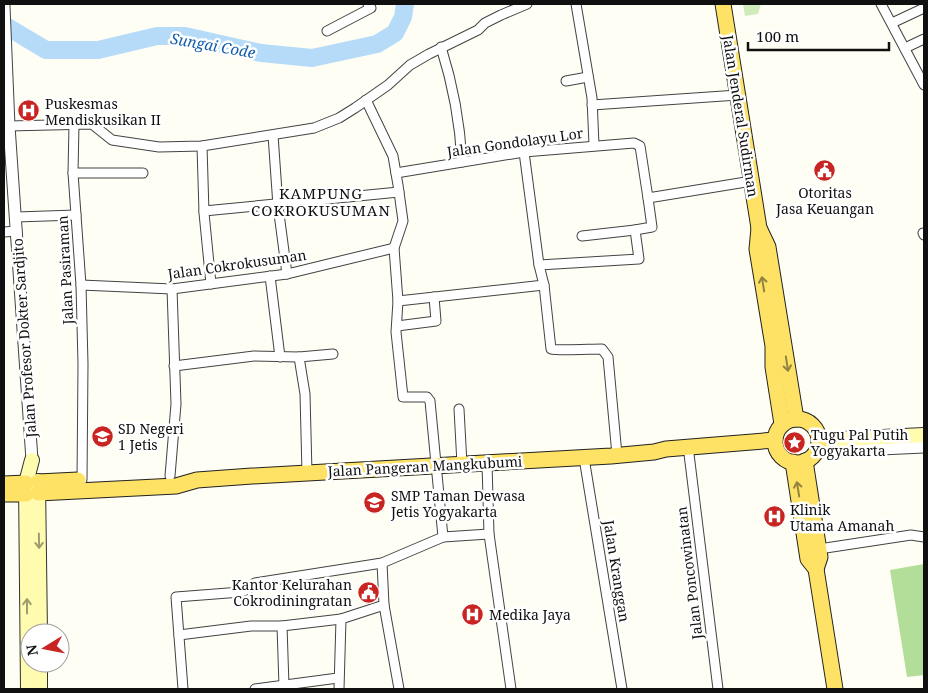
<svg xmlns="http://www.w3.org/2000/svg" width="928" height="693" font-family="'Noto Serif',serif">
	<rect width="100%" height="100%" fill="#fffef4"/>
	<!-- green -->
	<g fill="#d1ecbb">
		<polygon points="743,4 761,4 758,14 745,16"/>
		<circle cx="795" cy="442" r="10"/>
	</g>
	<!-- forest -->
	<polygon fill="#b3de99" points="924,564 924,675 907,677 890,570"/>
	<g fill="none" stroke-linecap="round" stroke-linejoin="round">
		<!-- river -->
		<polyline stroke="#b6dbf9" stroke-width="18" points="4,25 46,50 98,50 157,36 185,36 261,53 312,58 377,44 395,33 403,17 405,4"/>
		<defs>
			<g id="minor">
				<polyline points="576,4 592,98 594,145"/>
				<polyline points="881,4 924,85"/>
				<polyline points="892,23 924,8"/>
				<polyline points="327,31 371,8 368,4"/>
				<path d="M441,47C453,85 460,122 462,162"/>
				<polyline points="905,48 924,39"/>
				<polyline points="566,81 588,77"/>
				<polyline points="592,105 738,95"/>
				<polyline points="74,124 73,173 81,285 83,364 82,480"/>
				<polyline points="9,126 92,124 112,140 159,147 202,146 314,128 339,118 355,108 388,85 410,65 429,54 478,30 485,23 501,15 527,4"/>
				<polyline points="273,135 278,206 287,274"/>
				<polyline points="202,146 204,213 211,284"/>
				<polyline points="524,152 539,265"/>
				<polyline points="73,173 143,173"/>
				<polyline points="396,173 524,152 634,143 640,146 648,198 752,181"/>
				<polyline points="204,211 399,192"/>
				<polyline points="16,217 76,215"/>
				<polyline points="4,232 17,231"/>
				<polyline points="923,233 924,235"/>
				<polyline points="582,236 635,230"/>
				<polyline points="270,276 280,357"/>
				<polyline points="81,285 172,289 287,274 394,248"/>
				<polyline points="398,301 544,285"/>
				<polyline points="397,326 436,321 434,297"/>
				<polyline points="299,357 305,394 307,473"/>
				<polyline points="174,366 254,356 299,357 333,354"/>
				<polyline points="459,409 462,464"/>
				<polyline points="689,454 718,689"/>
				<path d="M617,455L608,357L602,349C591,349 558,351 551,349L544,285L539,265L639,259L635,230L652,227L648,198"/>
				<polyline points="584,458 622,689"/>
				<polyline points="487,463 489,534 511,689"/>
				<polyline points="170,476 176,404 172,289"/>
				<polyline points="443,537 489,534"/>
				<polyline points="819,549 911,535 924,537"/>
				<polyline points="382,563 384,605 399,689"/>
				<polyline points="282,626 284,686"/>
				<polyline points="179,635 251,626 282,626 341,619"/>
				<polyline points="183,689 176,597 241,592 248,589 255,583 382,563 443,537 430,401 427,397 403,397 396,332 398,301 394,248 403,221 398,185 393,156 366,100"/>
				<polyline points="255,689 338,678"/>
				<polyline points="339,689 341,619 384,605"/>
			</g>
			<g id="tertiary">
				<polyline points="4,6 9,126 32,460"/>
				<polyline points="815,452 924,447"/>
			</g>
			<g id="secondary">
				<polyline points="819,440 924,435"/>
				<polyline points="38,481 40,633"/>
				<polyline points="40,663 40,689"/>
				<polyline points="28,689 26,483 32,460"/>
			</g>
			<g id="primary">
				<polyline points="723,4 759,228 768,247 796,419"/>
				<polyline points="759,228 757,249 773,346 773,367 782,424"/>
				<circle cx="797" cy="441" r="22"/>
				<polyline points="805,461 820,557 816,569"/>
				<polyline points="793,462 808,559 816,569 835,689"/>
				<polyline points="38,482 78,480"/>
				<polyline points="4,484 26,483"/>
				<polyline points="38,493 176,486 197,480 252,476 611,456 654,452 666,449 775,440"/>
				<polyline points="4,494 26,494"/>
			</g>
		</defs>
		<!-- minor casing -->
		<use href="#minor" stroke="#434343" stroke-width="11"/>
		<!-- tertiary casing -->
		<use href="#tertiary" stroke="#434343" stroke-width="13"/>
		<!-- secondary casing -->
		<use href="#secondary" stroke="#323232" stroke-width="16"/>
		<!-- primary casing -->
		<use href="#primary" stroke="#212121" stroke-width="17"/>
		<!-- minor -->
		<use href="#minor" stroke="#fff" stroke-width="9"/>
		<!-- tertiary -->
		<use href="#tertiary" stroke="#fff" stroke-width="11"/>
		<!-- secondary -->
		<use href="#secondary" stroke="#fffbaf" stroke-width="14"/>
		<!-- primary -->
		<use href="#primary" stroke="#fde265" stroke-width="15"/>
	</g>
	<!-- one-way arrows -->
	<defs><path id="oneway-shaft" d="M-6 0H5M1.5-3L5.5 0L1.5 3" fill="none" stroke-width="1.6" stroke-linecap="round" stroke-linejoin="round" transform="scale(1.25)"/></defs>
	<g stroke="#92843f">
		<use href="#oneway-shaft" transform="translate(763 284) rotate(-99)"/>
		<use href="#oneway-shaft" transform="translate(787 364) rotate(81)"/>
		<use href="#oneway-shaft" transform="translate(798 489) rotate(-99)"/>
	</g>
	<g stroke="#9f9d6f">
		<use href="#oneway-shaft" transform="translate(39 541) rotate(89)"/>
		<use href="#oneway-shaft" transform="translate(27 606) rotate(-90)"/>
	</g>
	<!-- icons -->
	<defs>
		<symbol id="hospital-disc" viewBox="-11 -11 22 22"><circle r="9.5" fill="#c82421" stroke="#fff"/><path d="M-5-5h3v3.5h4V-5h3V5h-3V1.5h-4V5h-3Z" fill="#fff"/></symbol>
		<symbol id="civic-disc" viewBox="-11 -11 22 22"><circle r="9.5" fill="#c82421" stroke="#fff"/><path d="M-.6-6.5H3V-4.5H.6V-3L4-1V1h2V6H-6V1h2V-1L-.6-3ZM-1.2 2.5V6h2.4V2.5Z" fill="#fff"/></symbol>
		<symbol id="school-disc" viewBox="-11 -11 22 22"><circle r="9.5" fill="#c82421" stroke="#fff"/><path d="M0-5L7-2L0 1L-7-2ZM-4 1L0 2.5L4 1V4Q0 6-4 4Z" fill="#fff"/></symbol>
		<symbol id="sight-disc" viewBox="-11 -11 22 22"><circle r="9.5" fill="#c82421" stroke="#fff"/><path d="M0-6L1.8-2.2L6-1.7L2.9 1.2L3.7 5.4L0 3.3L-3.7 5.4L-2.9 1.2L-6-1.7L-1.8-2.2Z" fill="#fff"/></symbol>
	</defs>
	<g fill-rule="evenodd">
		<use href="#hospital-disc" x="16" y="98" width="25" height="25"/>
		<use href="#civic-disc" x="812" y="158" width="25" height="25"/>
		<use href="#school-disc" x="90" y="424" width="25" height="25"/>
		<use href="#sight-disc" x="782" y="430" width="25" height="25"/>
		<use href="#school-disc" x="362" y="490" width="25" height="25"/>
		<use href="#hospital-disc" x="762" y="504" width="25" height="25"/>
		<use href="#civic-disc" x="356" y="580" width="25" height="25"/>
		<use href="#hospital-disc" x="460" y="602" width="25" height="25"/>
	</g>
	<g text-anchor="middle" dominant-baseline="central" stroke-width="5" stroke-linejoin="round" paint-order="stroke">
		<!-- poi labels -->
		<g font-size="14" fill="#101010" stroke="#fff" text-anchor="start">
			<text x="45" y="103">Puskesmas<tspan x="45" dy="16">Mendiskusikan II</tspan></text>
			<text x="825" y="192" text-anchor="middle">Otoritas<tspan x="825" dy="16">Jasa Keuangan</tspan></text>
			<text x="118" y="428">SD Negeri<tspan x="118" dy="16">1 Jetis</tspan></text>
			<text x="811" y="434">Tugu Pal Putih<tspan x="811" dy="16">Yogyakarta</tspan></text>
			<text x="391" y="495">SMP Taman Dewasa<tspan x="391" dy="16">Jetis Yogyakarta</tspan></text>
			<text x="790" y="509">Klinik<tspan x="790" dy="16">Utama Amanah</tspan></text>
			<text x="352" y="584" text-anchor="end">Kantor Kelurahan<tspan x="352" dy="16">Cokrodiningratan</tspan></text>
			<text x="489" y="614">Medika Jaya</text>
		</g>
		<!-- street labels -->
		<g font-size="14" fill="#101010" stroke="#fff">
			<text transform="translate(741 116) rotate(81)">Jalan Jenderal Sudirman</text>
			<text transform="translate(515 142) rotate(-8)">Jalan Gondolayu Lor</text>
			<text transform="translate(237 264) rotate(-8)">Jalan Cokrokusuman</text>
			<text transform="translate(65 270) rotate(-93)">Jalan Pasiraman</text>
			<text transform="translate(24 338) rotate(-94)">Jalan Profesor Dokter Sardjito</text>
			<text transform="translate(425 466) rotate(-3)">Jalan Pangeran Mangkubumi</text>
			<text transform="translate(617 571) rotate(81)">Jalan Kranggan</text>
			<text transform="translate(689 573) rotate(-97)">Jalan Poncowinatan</text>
		</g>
		<!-- water labels -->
		<g font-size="15" font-style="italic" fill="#125ea9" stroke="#fff">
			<text transform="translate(213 45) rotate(10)">Sungai Code</text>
		</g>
		<!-- neighbourhood labels -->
		<g font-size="15" letter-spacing="1" fill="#101010" stroke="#fff">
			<text x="321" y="193">KAMPUNG<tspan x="321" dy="17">COKROKUSUMAN</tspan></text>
		</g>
	</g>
	<!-- border -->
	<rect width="928" height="693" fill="none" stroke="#101010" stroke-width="10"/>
	<!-- north arrow -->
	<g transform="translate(45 648) rotate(260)"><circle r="24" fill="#ffffff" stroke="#9f9f9f"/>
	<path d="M0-4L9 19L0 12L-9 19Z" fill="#c82421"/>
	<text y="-8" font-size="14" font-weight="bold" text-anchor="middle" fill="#101010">N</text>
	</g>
	<!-- scale -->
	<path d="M748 42v8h141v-8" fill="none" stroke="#101010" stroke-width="2.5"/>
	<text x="756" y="42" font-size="15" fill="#101010" stroke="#ffffff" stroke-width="4" paint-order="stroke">100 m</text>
</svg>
